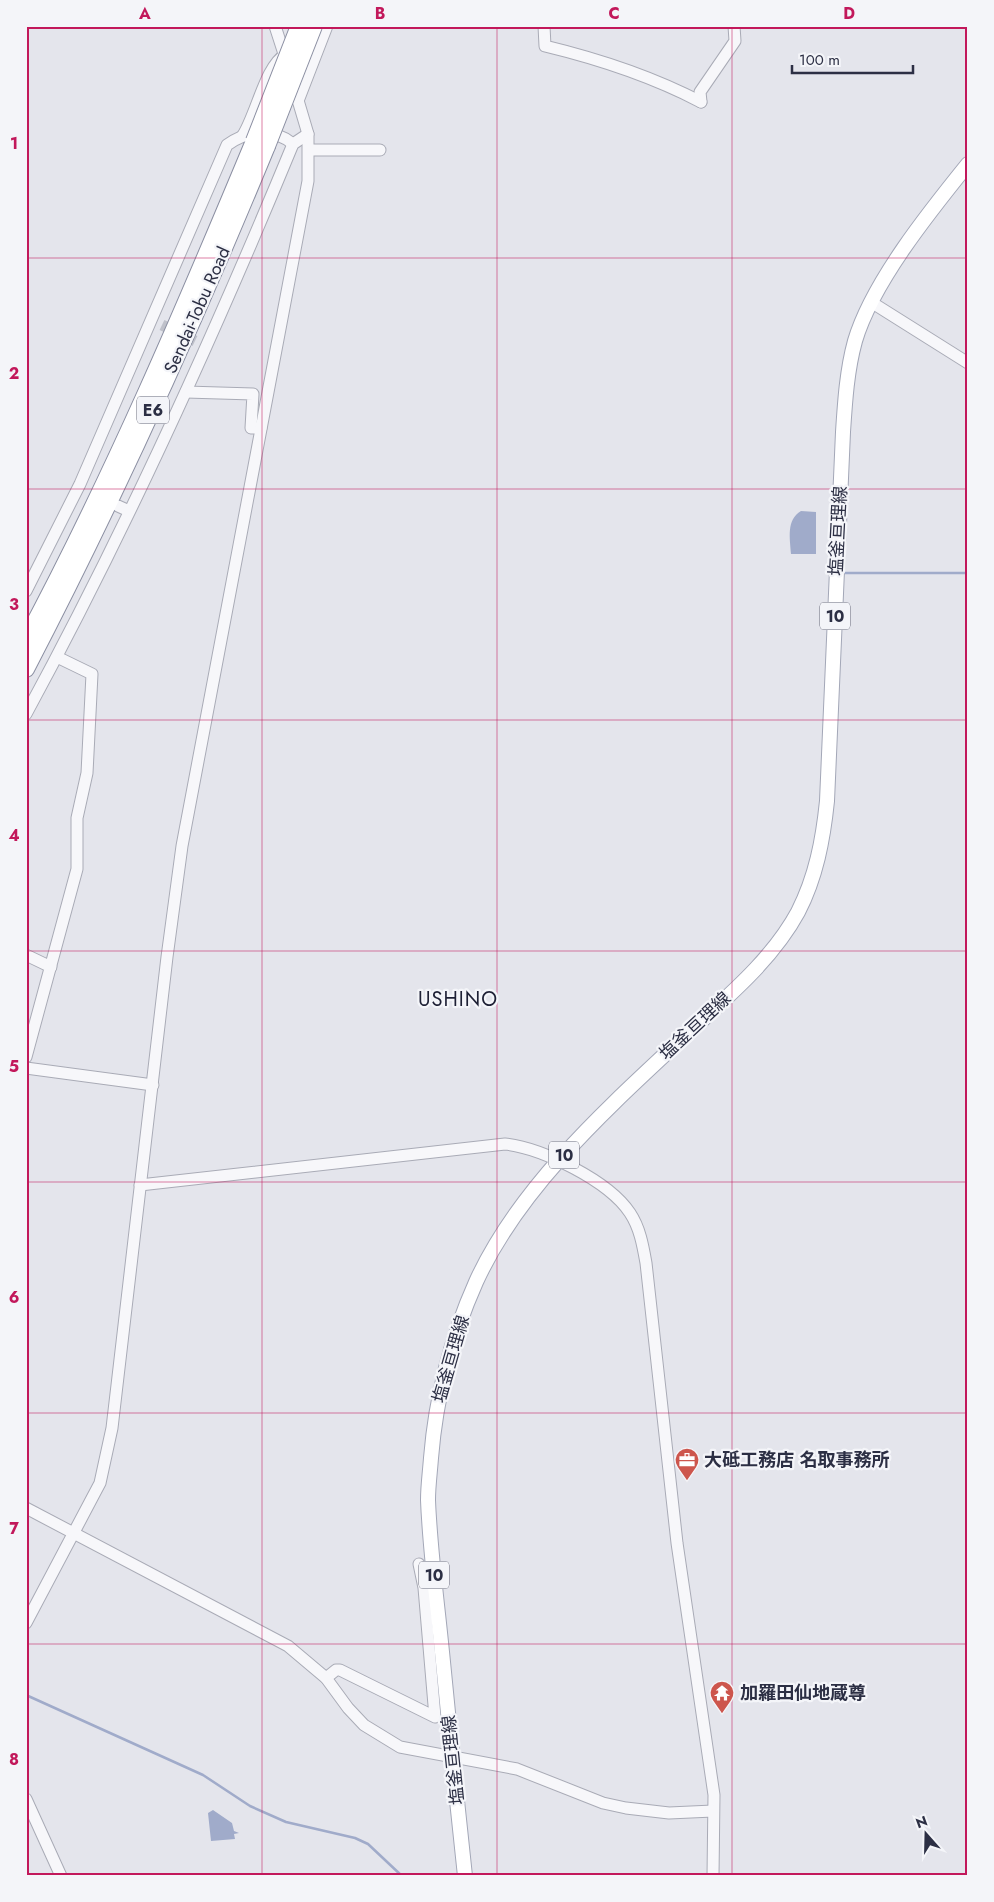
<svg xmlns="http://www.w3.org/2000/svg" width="994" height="1902" font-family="Jost,'Noto Sans JP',sans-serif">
	<rect width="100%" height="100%" fill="#e4e5ec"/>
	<!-- water -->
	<g fill="#a0abca">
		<path d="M801,511L816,512V554H791C790,538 786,520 801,511Z"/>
		<polygon points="213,1810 232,1823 234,1831 239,1833 234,1834 235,1839 211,1841 208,1813"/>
	</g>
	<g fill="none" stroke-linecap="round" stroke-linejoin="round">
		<!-- stream -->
		<g stroke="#a0abca" stroke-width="2.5">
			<polyline points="843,573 968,573"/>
			<polyline points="26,1695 203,1775 250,1806 286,1822 355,1838 368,1844 402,1876"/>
		</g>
		<!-- minor-tunnel -->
		<polyline stroke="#bfc1ca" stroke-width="11" stroke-dasharray="11 5.5" stroke-linecap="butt" points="162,325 195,341"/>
		<defs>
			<g id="minor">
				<polyline points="275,26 286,60"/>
				<path d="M544,26L545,46C599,59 651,76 701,102"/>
				<polyline points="298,101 327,26"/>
				<polyline points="701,102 700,92 735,41 734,26"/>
				<path d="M243,135C256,115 266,65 285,55"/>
				<polyline points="309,150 380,150"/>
				<polyline points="871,302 968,363"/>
				<polyline points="186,392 253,394 251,428 261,428"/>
				<polyline points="118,506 129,511"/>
				<path d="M26,591L80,484L227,145C247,130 274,128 293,144"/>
				<path d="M26,714C126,530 213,338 293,144L308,134"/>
				<polyline points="26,955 51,967"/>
				<polyline points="26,1057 77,869 77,818 87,773 92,674 57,657"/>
				<polyline points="26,1068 153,1085"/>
				<path d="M140,1185L505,1144C542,1148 609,1181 630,1213C640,1228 643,1246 646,1263L677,1543L714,1795L713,1876"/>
				<polyline points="26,1508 288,1646 326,1678 348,1708 364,1725 400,1747 517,1769 603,1803 626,1808 669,1813 713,1811"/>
				<polyline points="26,1623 100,1483 112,1428 167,957 182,846 308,181 308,134 292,80"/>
				<polyline points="326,1678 336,1670 340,1670 435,1717 424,1588 419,1564"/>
				<polyline points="26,1799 61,1876"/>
			</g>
			<path id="major" d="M465,1876C457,1801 449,1727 442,1652C437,1601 430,1551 428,1500C428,1486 430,1472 431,1458C436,1396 451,1338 476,1282C520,1185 611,1105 688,1033C727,997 772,960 798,912C816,877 823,840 827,801L843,432C845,401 847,370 855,341C872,283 930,211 968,164"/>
			<g id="highway">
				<path d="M26,639C112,478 184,309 254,141"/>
				<path d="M26,669C115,498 194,323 267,146"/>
			</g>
		</defs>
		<!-- minor casing -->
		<use href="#minor" stroke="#a9abb6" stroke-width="13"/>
		<!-- major casing -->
		<use href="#major" stroke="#a3a7b7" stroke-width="16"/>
		<!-- highway casing -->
		<use href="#highway" stroke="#8b8fa2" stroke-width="18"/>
		<!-- minor -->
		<use href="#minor" stroke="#f7f7fa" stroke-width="11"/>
		<!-- major -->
		<use href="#major" stroke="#fff" stroke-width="14"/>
		<!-- highway -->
		<use href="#highway" stroke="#fff" stroke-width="16"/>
		<defs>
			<g id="highway-bridge">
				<polyline points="254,141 299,26"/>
				<polyline points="267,146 314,26"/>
			</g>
		</defs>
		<!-- highway-bridge casing -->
		<use href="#highway-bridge" stroke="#8b8fa2" stroke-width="18" stroke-linecap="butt"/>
		<!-- highway-bridge -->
		<use href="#highway-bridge" stroke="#fff" stroke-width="16"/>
	</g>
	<!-- grid -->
	<path fill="none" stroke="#c2185b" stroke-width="1" stroke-opacity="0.55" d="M262,26V1876M497,26V1876M732,26V1876M26,258H968M26,489H968M26,720H968M26,951H968M26,1182H968M26,1413H968M26,1644H968"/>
	<!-- icons -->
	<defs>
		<symbol id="office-pin" viewBox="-11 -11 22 30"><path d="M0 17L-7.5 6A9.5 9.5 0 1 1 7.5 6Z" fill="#cd564d" stroke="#f4f5f9"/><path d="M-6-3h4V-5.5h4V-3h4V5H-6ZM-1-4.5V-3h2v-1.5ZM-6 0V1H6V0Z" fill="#fff"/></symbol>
		<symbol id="temple-pin" viewBox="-11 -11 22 30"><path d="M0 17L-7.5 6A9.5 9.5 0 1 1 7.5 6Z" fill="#cd564d" stroke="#f4f5f9"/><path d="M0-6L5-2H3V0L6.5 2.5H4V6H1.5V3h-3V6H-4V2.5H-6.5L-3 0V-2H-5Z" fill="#fff"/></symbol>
	</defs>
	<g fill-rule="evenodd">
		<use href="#office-pin" x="673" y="1446" width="28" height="38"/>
		<use href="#temple-pin" x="708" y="1679" width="28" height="38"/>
	</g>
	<g text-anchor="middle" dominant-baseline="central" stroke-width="4.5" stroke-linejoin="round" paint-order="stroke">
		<!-- shield labels -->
		<g fill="#f4f5f9" stroke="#686a7a" stroke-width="1">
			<rect x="137" y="396.5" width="32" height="27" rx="4"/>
			<rect x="820" y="602.5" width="30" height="27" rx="4"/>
			<rect x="549" y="1141.5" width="30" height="27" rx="4"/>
			<rect x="419" y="1561.5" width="30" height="27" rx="4"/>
		</g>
		<g font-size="16" font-weight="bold" fill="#2c2f44">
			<text x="153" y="410">E6</text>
			<text x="835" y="616">10</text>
			<text x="564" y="1155">10</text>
			<text x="434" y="1575">10</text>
		</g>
		<!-- street labels -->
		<g font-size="18" fill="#2c2f44" stroke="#f4f5f9">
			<text transform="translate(197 310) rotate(-66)">Sendai-Tobu Road</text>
			<text transform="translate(838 531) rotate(-87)">塩釜亘理線</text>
			<text transform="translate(695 1026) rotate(-43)">塩釜亘理線</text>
			<text transform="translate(451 1359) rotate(-74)">塩釜亘理線</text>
			<text transform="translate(453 1760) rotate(-96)">塩釜亘理線</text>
		</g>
		<!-- poi labels -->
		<g font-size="18" font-weight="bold" fill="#2c2f44" stroke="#f4f5f9" text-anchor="start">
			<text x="704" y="1460">大砥工務店 名取事務所</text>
			<text x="740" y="1693">加羅田仙地蔵尊</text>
		</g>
		<!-- quarter labels -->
		<g font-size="20" letter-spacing="1" fill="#1e2035" stroke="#f4f5f9">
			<text x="458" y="999">USHINO</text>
		</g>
	</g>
	<!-- border -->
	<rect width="994" height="1902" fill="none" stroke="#f4f5f9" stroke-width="55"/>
	<!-- north arrow -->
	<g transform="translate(926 1834) rotate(340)" stroke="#f4f5f9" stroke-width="4" paint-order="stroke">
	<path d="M0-4L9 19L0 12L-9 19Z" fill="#2c2f44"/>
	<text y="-8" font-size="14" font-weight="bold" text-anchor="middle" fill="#2c2f44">N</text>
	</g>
	<!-- scale -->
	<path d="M792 65v8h121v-8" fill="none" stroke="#2c2f44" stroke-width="2.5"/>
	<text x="799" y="65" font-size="15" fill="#2c2f44" stroke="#f4f5f9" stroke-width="4" paint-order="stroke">100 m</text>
	<rect x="28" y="28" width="938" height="1846" fill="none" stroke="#c2185b" stroke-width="2"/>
	<g font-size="16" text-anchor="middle" font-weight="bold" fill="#c2185b">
		<text x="145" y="19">A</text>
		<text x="380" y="19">B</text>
		<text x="614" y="19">C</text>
		<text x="849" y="19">D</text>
		<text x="14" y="149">1</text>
		<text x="14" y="379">2</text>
		<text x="14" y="610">3</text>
		<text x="14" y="841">4</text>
		<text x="14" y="1072">5</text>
		<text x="14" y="1303">6</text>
		<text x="14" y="1534">7</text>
		<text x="14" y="1765">8</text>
	</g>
</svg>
